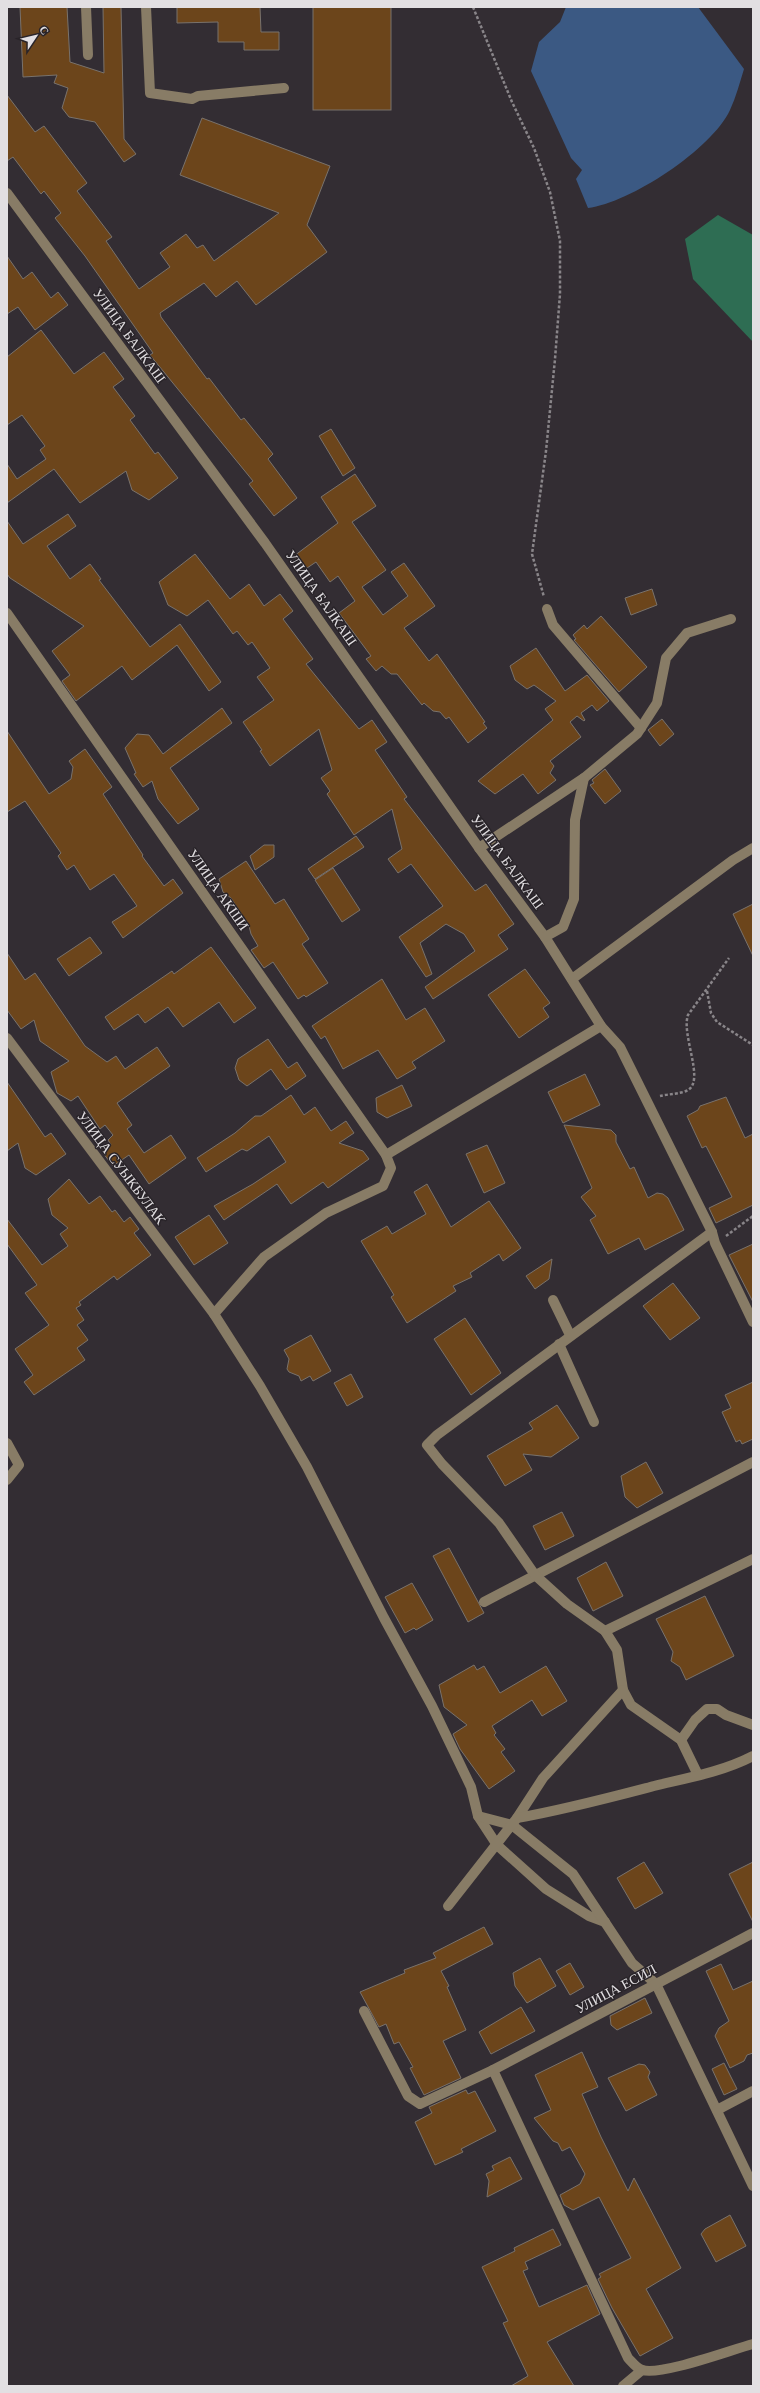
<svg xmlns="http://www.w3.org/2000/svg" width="760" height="2393" font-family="'Times New Roman',serif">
	<rect width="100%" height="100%" fill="#332d33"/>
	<!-- forest -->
	<polygon fill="#2e6d53" points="718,215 753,235 753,342 693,279 685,239"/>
	<!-- water -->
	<path fill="#3b5983" d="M566,7H698L744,69C740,82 736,97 730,110C712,149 630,203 588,208L576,179L582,170L571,158L531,71L539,42L560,22Z"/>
	<!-- building -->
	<g fill="#6c451b" stroke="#79726c">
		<polygon points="20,7 67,7 70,62 104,73 103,7 121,7 124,139 136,154 124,162 95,122 69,117 62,108 68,88 54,83 57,75 23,77"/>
		<polygon points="177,7 260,7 261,32 279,32 279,50 244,50 244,42 218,42 218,22 177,23"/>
		<rect x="313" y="7" width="78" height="103"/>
		<polygon points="7,95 35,132 44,126 87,183 77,191 112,237 106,241 139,289 170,267 160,253 186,234 197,248 203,245 214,261 279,213 180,175 202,118 330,166 307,225 327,252 256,305 237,281 216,297 204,283 160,313 161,317 207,379 209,378 241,420 244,418 273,454 268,459 297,498 274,516 249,484 253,481 150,355 153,353 85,256 55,218 61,213 44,191 41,194 13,157 7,161"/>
		<polygon points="7,256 23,279 32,272 51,298 58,292 68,305 35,330 18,307 7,314"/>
		<polygon points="41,330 74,374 104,352 124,379 113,387 135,416 130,420 155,454 158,452 178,478 149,500 132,490 126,471 80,503 54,469 7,503 7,464 17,479 46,459 40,450 45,446 22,415 7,425 7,357"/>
		<polygon points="331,429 355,468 343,476 319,436"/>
		<polygon points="355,474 376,506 352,522 386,570 362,587 383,615 408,596 391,572 404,563 435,606 404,628 429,661 437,654 485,722 483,723 487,728 468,743 449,717 446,719 440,712 433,711 424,703 422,705 397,674 391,674 382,666 376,671 366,659 371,656 339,613 355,601 338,576 330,582 316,562 304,570 294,556 338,523 321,497"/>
		<polygon points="68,514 76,526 47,546 70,579 90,564 101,579 99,580 150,647 180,624 221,682 209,691 177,645 132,680 122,666 76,701 62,681 70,675 52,651 84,626 10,578 7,574 7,521 23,544"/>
		<polygon points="195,554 230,599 249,584 264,606 280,594 293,611 283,619 313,659 306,664 359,729 372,720 387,742 375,750 407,797 404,799 475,891 486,884 514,924 498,935 508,949 433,999 425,987 475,951 464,934 446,924 420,943 432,974 426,977 399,937 443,906 411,864 398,873 388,859 402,849 392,809 354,835 327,794 330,791 321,778 332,770 319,729 270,766 260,751 262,750 243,722 274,700 257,677 270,668 252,642 248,645 237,631 233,634 208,600 187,616 168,605 159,582"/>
		<polygon points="652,589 657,605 631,615 625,598"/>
		<polygon points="601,616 647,667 619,692 574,640 576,639 573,635 584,625 587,629"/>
		<polygon points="536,648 565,691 587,675 609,701 597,711 592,705 581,713 585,720 584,721 577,716 570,722 581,737 550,761 554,766 550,773 556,780 538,794 523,774 495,794 478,781 553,720 545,709 556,701 534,685 527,689 515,680 510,666"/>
		<polygon points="222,708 232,723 170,768 199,809 178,824 158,799 152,781 143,787 134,774 136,773 125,748 137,734 149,735 163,754"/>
		<polygon points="662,719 674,734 660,746 648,730"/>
		<polygon points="7,731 49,794 71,779 73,767 69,761 85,749 112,787 103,794 143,855 142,856 164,886 173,879 183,893 123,938 112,922 137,906 114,874 90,890 74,865 67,870 58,856 61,853 25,801 7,812"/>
		<polygon points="605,769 621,791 605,804 590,785 594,783 592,780"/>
		<polygon points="356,836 364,847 315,879 308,869"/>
		<polygon points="264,845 274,845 274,857 255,870 250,856"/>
		<polygon points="246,861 275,904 284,899 309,939 302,944 328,983 306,997 304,995 298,999 273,962 264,968 251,950 258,946 251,934 249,926 231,898 223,892 219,879"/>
		<polygon points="333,868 360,910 342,922 315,880"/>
		<polygon points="753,904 753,956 733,914"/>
		<polygon points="90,937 102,953 69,976 57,959"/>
		<polygon points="211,947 256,1008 234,1023 219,1002 183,1027 168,1007 145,1023 138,1014 114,1030 105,1017 172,971 174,974"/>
		<polygon points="7,953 25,980 35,973 85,1046 107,1062 116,1056 125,1069 157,1047 170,1066 117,1103 132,1125 127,1129 144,1153 171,1135 186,1158 149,1184 129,1155 113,1166 103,1153 111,1145 108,1140 113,1135 105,1125 100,1129 78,1096 71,1101 57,1093 51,1072 69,1061 40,1041 34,1020 21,1029 7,1010"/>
		<polygon points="525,969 550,1003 543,1008 549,1017 519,1038 488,995"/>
		<polygon points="382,979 406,1020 425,1008 445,1041 412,1062 416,1068 397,1079 378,1050 343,1069 325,1036 321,1039 312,1026"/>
		<polygon points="268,1039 288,1068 297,1062 306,1076 286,1090 271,1069 247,1086 239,1080 235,1068 238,1059"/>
		<polygon points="585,1074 600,1105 563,1123 548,1092"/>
		<polygon points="7,1082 45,1137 51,1133 66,1154 36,1175 25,1168 18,1143 7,1151"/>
		<polygon points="402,1085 412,1106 387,1118 377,1112 376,1098"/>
		<polygon points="291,1095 304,1115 315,1107 331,1131 346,1121 354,1133 339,1143 363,1151 369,1159 328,1188 323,1182 291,1204 277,1184 224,1220 214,1206 253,1184 286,1162 269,1136 247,1151 242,1149 206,1172 197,1158 235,1133 255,1116 261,1116"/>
		<polygon points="726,1097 745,1138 753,1134 753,1205 716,1223 709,1208 732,1197 706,1146 702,1148 687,1116 698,1110 700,1106"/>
		<polygon points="564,1125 611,1130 616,1135 616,1142 630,1169 634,1167 648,1198 657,1193 663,1194 668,1198 684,1230 645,1250 639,1238 608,1254 590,1220 596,1216 581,1197 592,1188"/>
		<polygon points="487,1145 505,1183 484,1193 466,1154"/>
		<polygon points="69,1179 89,1204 100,1196 112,1212 115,1210 124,1222 130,1217 139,1229 134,1233 151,1255 117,1280 114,1276 79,1302 81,1305 76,1308 84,1320 77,1325 88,1340 77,1348 85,1360 34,1395 24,1382 33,1375 15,1349 49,1325 25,1293 37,1285 7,1244 7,1219 42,1265 68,1246 60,1234 68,1228 52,1215 48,1199"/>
		<polygon points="427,1184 451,1227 489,1201 521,1248 503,1261 499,1254 470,1273 472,1277 453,1286 456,1291 407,1323 391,1297 394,1295 361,1241 387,1226 392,1234 426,1214 414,1192"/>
		<polygon points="209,1215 228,1243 194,1265 175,1237"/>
		<polygon points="753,1244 753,1302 729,1255"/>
		<polygon points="552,1259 549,1279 535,1289 526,1276"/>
		<polygon points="673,1283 700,1318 670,1340 643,1306"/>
		<polygon points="465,1318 501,1373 471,1395 434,1339"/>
		<polygon points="311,1335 331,1371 313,1381 310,1376 301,1381 299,1376 289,1372 287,1369 289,1359 284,1350"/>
		<polygon points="351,1374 363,1397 347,1406 334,1383"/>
		<polygon points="753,1382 753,1439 742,1444 740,1440 736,1442 722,1412 731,1408 725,1395"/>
		<polygon points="557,1405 579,1438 551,1457 523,1454 532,1470 505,1486 487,1456 533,1429 529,1423"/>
		<polygon points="646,1462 663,1493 637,1508 625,1497 621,1476"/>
		<polygon points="562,1512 574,1536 545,1550 533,1526"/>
		<polygon points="449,1548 484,1613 468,1622 433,1556"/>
		<polygon points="606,1562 623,1596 593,1611 577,1578"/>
		<polygon points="412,1583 433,1620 416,1630 414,1628 405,1633 385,1597"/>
		<polygon points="705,1596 734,1656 686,1680 680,1667 671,1661 673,1652 656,1619"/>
		<polygon points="474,1665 477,1670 484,1666 500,1693 546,1666 567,1701 542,1716 532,1700 492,1726 496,1733 494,1735 505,1749 501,1752 515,1771 489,1789 460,1749 453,1734 467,1725 444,1707 439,1685"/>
		<polygon points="644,1862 663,1893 635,1909 617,1878"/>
		<polygon points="753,1862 753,1922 729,1874"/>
		<polygon points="484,1927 493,1944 441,1971 449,1986 447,1987 466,2030 443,2041 461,2078 424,2095 410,2068 413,2067 399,2042 394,2044 386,2024 379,2027 360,1992 405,1973 404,1970 436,1958 433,1953"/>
		<polygon points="540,1958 556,1986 527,2003 515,1986 513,1973"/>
		<polygon points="570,1963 584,1987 570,1995 556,1971"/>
		<polygon points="721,1964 733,1990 753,1981 753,2053 747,2055 744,2061 730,2068 715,2036 719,2028 729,2021 706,1971"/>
		<polygon points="645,1998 652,2013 617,2030 611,2025 610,2016"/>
		<polygon points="521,2007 535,2031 491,2054 479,2032"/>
		<polygon points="582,2052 598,2087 582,2094 601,2137 628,2191 634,2178 681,2268 646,2289 673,2338 640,2356 612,2308 598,2279 601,2277 599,2274 631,2258 599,2197 573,2210 564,2205 560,2195 580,2184 585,2174 570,2147 562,2151 558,2143 553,2141 534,2118 551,2110 535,2075"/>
		<polygon points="724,2063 737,2089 724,2095 712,2069"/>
		<polygon points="639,2064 645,2065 650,2072 648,2077 657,2095 626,2111 608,2078"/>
		<polygon points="466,2090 468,2094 475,2091 496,2131 461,2149 463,2152 435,2165 415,2122 432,2113 429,2107"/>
		<polygon points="510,2157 522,2179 487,2197 489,2181 486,2174 494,2170 492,2166"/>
		<polygon points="730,2215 746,2246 716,2262 701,2234 705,2229"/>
		<polygon points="553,2229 561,2245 525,2262 528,2269 523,2271 539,2307 587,2285 600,2314 547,2342 574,2386 511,2386 528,2376 503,2323 508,2321 482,2267 515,2251 514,2248"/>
	</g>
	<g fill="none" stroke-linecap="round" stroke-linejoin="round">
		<!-- path -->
		<g stroke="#898589" stroke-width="2.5" stroke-dasharray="3 2" stroke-linecap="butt">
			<polyline points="473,7 512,102 534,148 550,192 560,241 560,294 555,359 546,451 532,554 544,597"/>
			<polyline points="707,991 711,1013 717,1022 753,1045"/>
			<path d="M660,1096C668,1094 681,1094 688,1090C705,1080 681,1035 688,1015L729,958"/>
			<polyline points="726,1236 753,1216"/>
		</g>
		<!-- minor -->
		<g stroke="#887c66" stroke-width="10">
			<polyline points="86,7 88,55"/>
			<polyline points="146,7 150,93 192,99 198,96 284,88"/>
			<polyline points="7,193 265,543 479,848 545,937 601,1026 620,1047 712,1232 715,1243 753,1322"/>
			<polyline points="547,609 553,625 641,728"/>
			<polyline points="7,613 386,1155 391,1168 383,1186 326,1213 264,1257 214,1314"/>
			<polyline points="479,848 584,778 637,734 657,703 666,658 687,633 731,619"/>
			<polyline points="545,937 563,927 574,899 575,820 584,778"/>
			<polyline points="572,979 733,860 753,848"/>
			<polyline points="7,1038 214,1314 260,1386 307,1467 384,1618 432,1706 471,1787 478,1816 497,1845 546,1889 589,1916 605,1922"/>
			<polyline points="386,1155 601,1026"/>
			<polyline points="553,1300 570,1335"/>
			<polyline points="559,1344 594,1422"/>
			<polyline points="7,1443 19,1465 7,1480"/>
			<polyline points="484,1602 753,1462"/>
			<polyline points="605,1631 753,1559"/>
			<polyline points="681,1740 695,1720 707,1709 717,1709 726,1715 753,1725"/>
			<polyline points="698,1775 681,1740 631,1705 623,1690 617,1650 605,1631 567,1604 535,1575 499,1523 442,1464 427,1445 437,1435 712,1232"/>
			<polyline points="478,1816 512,1825 573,1874 632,1963 656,1984 753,2186"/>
			<polyline points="517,1818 543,1778 623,1690"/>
			<path d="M448,1906L517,1818C563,1810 608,1798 654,1786C687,1778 722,1772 753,1756"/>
			<path d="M364,2011L408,2096L420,2104L493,2070L628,2358C632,2362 636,2368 642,2370C661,2376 730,2350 753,2344"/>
			<polyline points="493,2070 753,1933"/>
			<polyline points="717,2110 753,2091"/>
			<polyline points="623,2386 642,2370"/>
		</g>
	</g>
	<g text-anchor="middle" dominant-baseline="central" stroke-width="3" stroke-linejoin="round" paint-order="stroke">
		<!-- street labels -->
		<g font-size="14" fill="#e2dfe2" stroke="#292429">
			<text transform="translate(129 336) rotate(54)">УЛИЦА БАЛКАШ</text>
			<text transform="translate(321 598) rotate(55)">УЛИЦА БАЛКАШ</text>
			<text transform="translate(507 862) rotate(54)">УЛИЦА БАЛКАШ</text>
			<text transform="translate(218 890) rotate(55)">УЛИЦА АКШИ</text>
			<text transform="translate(121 1168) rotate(53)">УЛИЦА СУЫКБУЛАК</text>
			<text transform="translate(616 1989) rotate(-28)">УЛИЦА ЕСИЛ</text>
		</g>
	</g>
	<!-- border -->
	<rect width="760" height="2393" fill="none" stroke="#e2dfe2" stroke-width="16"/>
	<!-- north arrow -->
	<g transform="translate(36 36) rotate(55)" stroke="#292429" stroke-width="3" paint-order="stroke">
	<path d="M0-3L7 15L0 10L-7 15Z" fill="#e2dfe2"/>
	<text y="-6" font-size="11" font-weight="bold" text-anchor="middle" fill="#e2dfe2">С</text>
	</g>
</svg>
